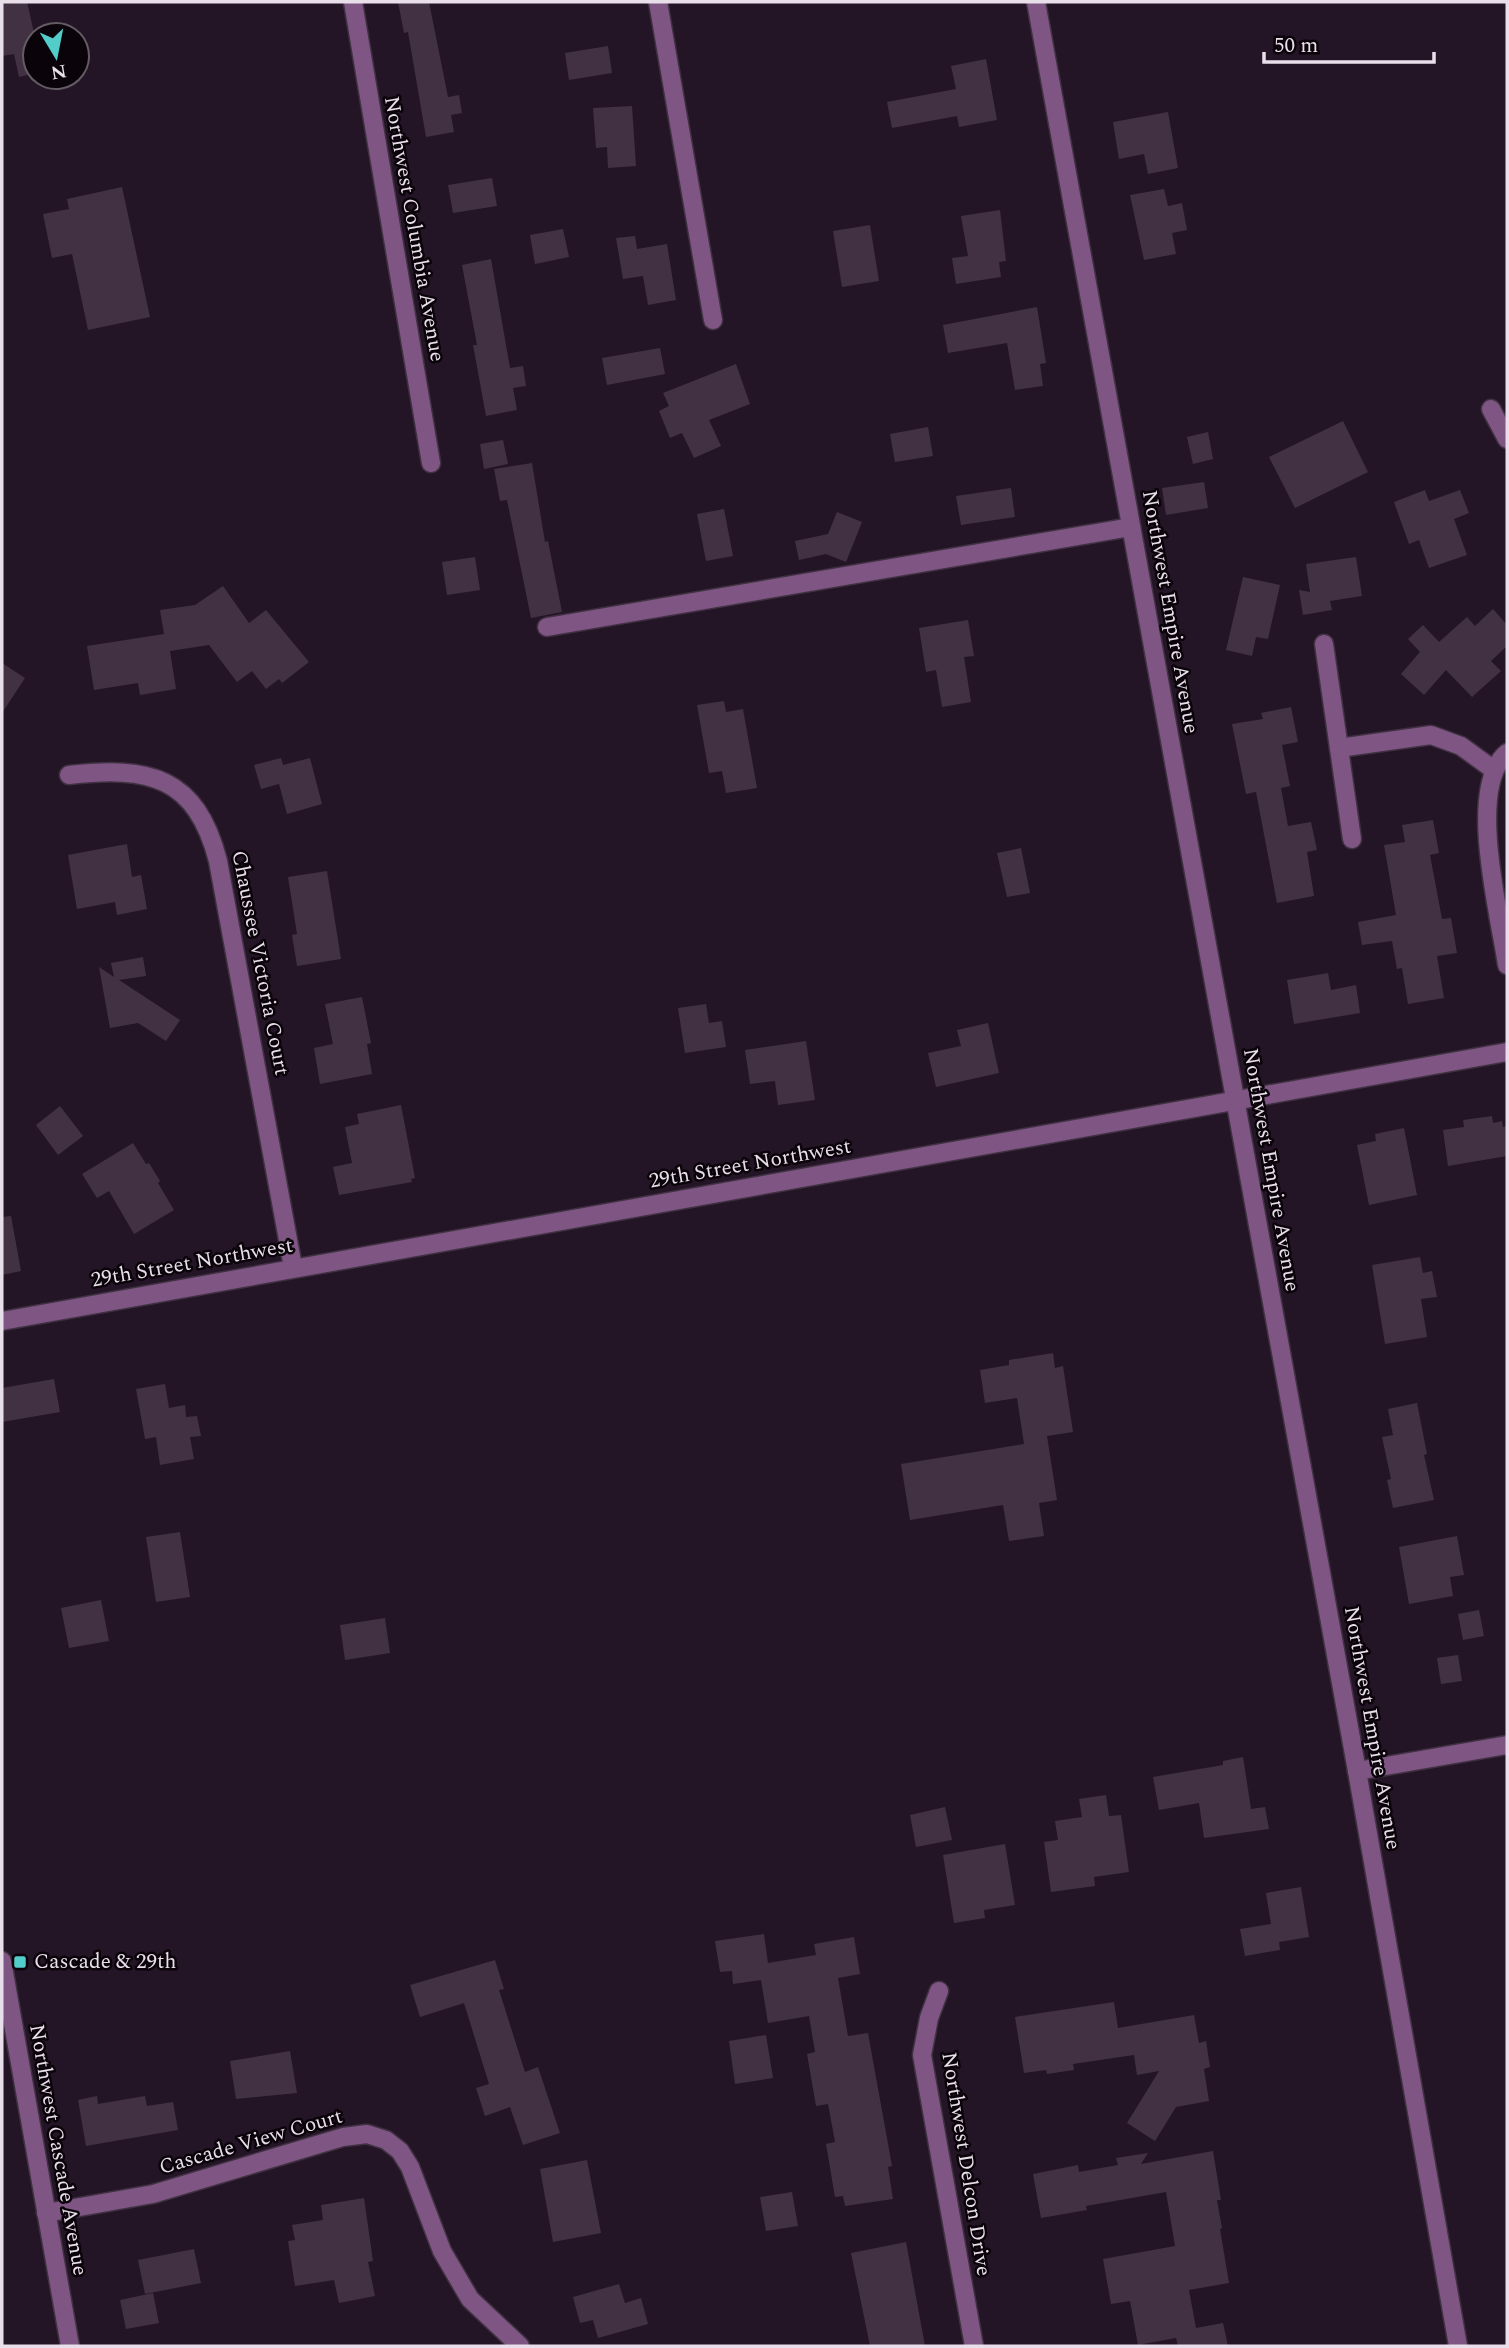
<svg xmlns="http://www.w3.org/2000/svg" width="1509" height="2348" font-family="Spectral,serif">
	<rect width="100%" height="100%" fill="#241526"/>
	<!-- building -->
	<g fill="#413143">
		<polygon points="2,2 27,2 35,37 35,73 19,77 14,54 2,56"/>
		<polygon points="398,2 429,2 448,97 459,95 462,113 451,115 454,132 426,137 408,32 404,33"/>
		<polygon points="608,46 612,73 569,80 565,53"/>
		<polygon points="986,59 997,120 959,127 957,116 892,128 887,102 956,89 951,66"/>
		<polygon points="632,106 636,166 608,168 607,147 596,148 593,108"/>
		<polygon points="1168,112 1178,168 1148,174 1144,154 1119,159 1113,122"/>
		<polygon points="492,178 497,206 453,213 448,185"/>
		<polygon points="122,187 150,317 88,330 72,254 52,258 43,214 69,209 67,199"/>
		<polygon points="1164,189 1168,206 1182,203 1187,230 1172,233 1176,254 1144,260 1130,195"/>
		<polygon points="1000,210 1006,261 999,262 1001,277 956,284 952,258 968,256 961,216"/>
		<polygon points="870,225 879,281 842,287 833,231"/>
		<polygon points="563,229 569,257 535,264 530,235"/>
		<polygon points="635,236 637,249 667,244 676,300 648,305 643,276 623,279 616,238"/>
		<polygon points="491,259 510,368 523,366 526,386 513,388 517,410 486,416 473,345 477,345 462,265"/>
		<polygon points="1037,307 1046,363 1040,364 1043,386 1015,390 1007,343 948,353 943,325"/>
		<polygon points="660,348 665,374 607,385 602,358"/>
		<polygon points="736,364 750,404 709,420 721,446 694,458 682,433 670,438 659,411 669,406 663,393"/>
		<polygon points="1343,421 1368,472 1295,508 1269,457"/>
		<polygon points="928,427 933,456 895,462 890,434"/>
		<polygon points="1208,432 1213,459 1193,464 1187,437"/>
		<polygon points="503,440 508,464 484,469 480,444"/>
		<polygon points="532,463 545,542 548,541 562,612 531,618 507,500 500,501 494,469"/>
		<polygon points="1204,482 1208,508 1166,515 1162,488"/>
		<polygon points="1011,488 1015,517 961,525 956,496"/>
		<polygon points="1425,490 1429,501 1460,490 1469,513 1454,519 1467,555 1429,568 1419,540 1409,544 1394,502"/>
		<polygon points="724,509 733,556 706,561 697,514"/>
		<polygon points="837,512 862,522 846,562 826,554 799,560 795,541 828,534"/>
		<polygon points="475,557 480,590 447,595 442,562"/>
		<polygon points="1356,557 1362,596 1330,601 1332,610 1303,615 1299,590 1310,592 1306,564"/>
		<polygon points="1243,577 1280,585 1268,639 1256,637 1252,656 1226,650"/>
		<polygon points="223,586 249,623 266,610 309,662 282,683 279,679 266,689 252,671 237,682 209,645 170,651 176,689 140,695 138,683 94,690 87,646 164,634 160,610 195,605"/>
		<polygon points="1493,609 1507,625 1507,646 1491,661 1501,671 1472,697 1446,670 1424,695 1401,674 1420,652 1408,639 1423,625 1439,642 1467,617 1475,626"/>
		<polygon points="968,620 974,656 964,657 971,702 942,707 936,670 926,672 919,628"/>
		<polygon points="2,663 25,678 2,713"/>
		<polygon points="724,701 726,712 743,709 757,788 726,793 722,771 709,773 697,705"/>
		<polygon points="1291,707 1298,742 1282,745 1290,786 1281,788 1288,826 1311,822 1317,850 1307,852 1314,896 1277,903 1256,792 1246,794 1232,724 1263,719 1261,713"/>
		<polygon points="281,758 283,765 310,758 322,804 287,814 279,784 261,789 254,765"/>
		<polygon points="1433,820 1439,853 1430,855 1442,919 1451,918 1457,953 1437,956 1444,998 1408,1004 1402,968 1397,969 1392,941 1362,945 1358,922 1396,915 1384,845 1405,842 1402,825"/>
		<polygon points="127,844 132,877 141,875 147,909 117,915 115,902 77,909 68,855"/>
		<polygon points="1021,848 1030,893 1007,897 997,853"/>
		<polygon points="327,871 341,959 297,966 292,935 297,934 288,877"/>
		<polygon points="143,957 146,976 119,980 180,1020 166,1041 138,1023 110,1028 99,967 114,977 111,963"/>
		<polygon points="1328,973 1331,990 1356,985 1360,1013 1294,1024 1287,980"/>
		<polygon points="362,997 371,1043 367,1044 372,1074 320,1084 314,1048 333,1044 325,1004"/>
		<polygon points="706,1004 709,1023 722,1021 726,1047 685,1053 678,1008"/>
		<polygon points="988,1023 999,1073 936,1087 928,1053 961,1046 957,1030"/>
		<polygon points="806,1041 815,1100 778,1105 775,1081 750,1084 745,1050"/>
		<polygon points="401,1105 415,1178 411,1179 412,1182 339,1195 333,1167 352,1163 345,1127 359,1124 357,1114"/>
		<polygon points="60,1106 83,1136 58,1155 36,1125"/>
		<polygon points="1492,1116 1493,1123 1502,1121 1503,1127 1507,1126 1507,1156 1448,1166 1443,1130 1464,1127 1463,1120"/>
		<polygon points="1404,1128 1417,1195 1369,1205 1357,1145 1376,1141 1375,1134"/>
		<polygon points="133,1143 146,1164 149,1163 160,1181 158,1183 174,1210 134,1234 109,1191 97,1198 82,1174"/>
		<polygon points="11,1216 21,1271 2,1275 2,1217"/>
		<polygon points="1420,1257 1423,1273 1432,1271 1437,1297 1421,1299 1427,1337 1385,1344 1372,1265"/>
		<polygon points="1053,1353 1055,1368 1063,1366 1073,1432 1047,1436 1057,1500 1039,1503 1044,1536 1009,1541 1003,1505 910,1520 901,1464 1024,1444 1017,1398 985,1403 980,1370 1009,1365 1009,1360"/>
		<polygon points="54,1379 60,1412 2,1422 2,1388"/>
		<polygon points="165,1384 169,1408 185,1405 186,1417 197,1416 201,1436 190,1437 194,1459 160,1465 156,1437 145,1439 136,1389"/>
		<polygon points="1417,1403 1427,1454 1424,1455 1434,1500 1393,1508 1387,1480 1391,1479 1382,1437 1393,1435 1388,1409"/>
		<polygon points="180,1532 190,1597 156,1602 146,1537"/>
		<polygon points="1457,1536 1464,1575 1450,1577 1453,1596 1409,1604 1399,1547"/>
		<polygon points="101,1600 109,1641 69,1648 61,1608"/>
		<polygon points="1479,1610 1484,1636 1463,1640 1458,1614"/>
		<polygon points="385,1618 390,1653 345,1660 340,1625"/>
		<polygon points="1458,1655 1462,1681 1441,1684 1437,1658"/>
		<polygon points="1243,1757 1251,1809 1265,1807 1269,1829 1204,1838 1199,1803 1159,1810 1153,1777 1223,1765 1223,1761"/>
		<polygon points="1106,1795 1109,1816 1121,1815 1129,1872 1094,1877 1095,1886 1051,1892 1044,1842 1058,1840 1055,1821 1082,1817 1079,1799"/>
		<polygon points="945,1807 952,1840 916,1847 910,1815"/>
		<polygon points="1005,1844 1015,1905 984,1910 985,1918 954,1923 943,1855"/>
		<polygon points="1301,1887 1309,1937 1279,1942 1280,1950 1245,1956 1240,1929 1271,1924 1266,1893"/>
		<polygon points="764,1934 768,1963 816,1955 814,1944 854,1937 860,1974 838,1978 848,2036 868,2033 892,2166 888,2167 893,2199 845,2206 843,2196 835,2197 826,2144 835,2142 828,2104 816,2106 807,2054 815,2052 809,2016 768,2023 761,1980 733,1984 732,1971 720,1972 715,1941"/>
		<polygon points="495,1960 504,1989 499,1990 525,2072 538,2067 560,2133 523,2145 510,2107 485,2116 476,2088 489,2084 464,2003 420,2017 410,1985"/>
		<polygon points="1114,2002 1118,2028 1194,2015 1199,2043 1206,2041 1210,2067 1204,2069 1209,2101 1176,2107 1155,2141 1127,2123 1159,2071 1137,2075 1134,2055 1073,2064 1074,2070 1047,2074 1046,2070 1024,2073 1015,2017"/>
		<polygon points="766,2035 773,2078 735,2084 729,2041"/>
		<polygon points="290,2051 297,2093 236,2099 230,2061"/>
		<polygon points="97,2096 98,2104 145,2096 147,2106 173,2102 178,2130 86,2146 78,2100"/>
		<polygon points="1213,2151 1221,2200 1217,2200 1222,2228 1220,2229 1229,2283 1189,2290 1196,2328 1223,2323 1228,2346 1178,2346 1176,2338 1138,2345 1130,2301 1111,2304 1103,2259 1175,2246 1166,2192 1086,2206 1087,2210 1041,2218 1033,2174 1078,2165 1079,2172 1118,2165 1116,2158 1148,2153 1141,2164"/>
		<polygon points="587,2160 601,2233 553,2242 540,2169"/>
		<polygon points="792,2192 798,2226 766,2231 760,2197"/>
		<polygon points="364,2198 373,2261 368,2262 375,2296 339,2303 334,2280 295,2286 288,2241 295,2240 292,2225 323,2220 321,2205"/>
		<polygon points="906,2242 925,2346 870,2346 851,2253"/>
		<polygon points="194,2249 201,2283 145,2294 138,2260"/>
		<polygon points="619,2284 625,2303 641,2298 648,2324 598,2338 593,2320 580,2323 573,2297"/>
		<polygon points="153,2293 159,2323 126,2329 120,2300"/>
	</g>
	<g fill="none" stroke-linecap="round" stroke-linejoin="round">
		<defs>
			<g id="minor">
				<polyline points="353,2 431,463"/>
				<polyline points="658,2 713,320"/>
				<polyline points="1036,2 1357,1771 1458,2346"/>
				<polyline points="1491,409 1507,439"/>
				<polyline points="547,627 1131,527"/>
				<polyline points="1324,644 1352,839"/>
				<polyline points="1339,748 1431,735 1461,746 1494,770"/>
				<path d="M1507,753C1466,787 1500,916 1507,965"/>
				<path d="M69,775C149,766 196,776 218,861L293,1267"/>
				<polyline points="2,1321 1507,1052"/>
				<polyline points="1357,1771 1507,1745"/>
				<polyline points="2,1961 70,2346"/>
				<polyline points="939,1991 929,2018 922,2055 974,2346"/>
				<polyline points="46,2213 153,2194 343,2137 367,2134 386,2140 400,2151 410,2167 442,2251 470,2299 520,2346"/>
			</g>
		</defs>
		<!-- minor casing -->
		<use href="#minor" stroke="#403142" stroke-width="21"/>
		<!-- minor -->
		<use href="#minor" stroke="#7e5583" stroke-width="18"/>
	</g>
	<!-- markers -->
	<rect fill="#53cdca" stroke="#0a040a" stroke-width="2.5" x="13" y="1955" width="14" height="14" rx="3.5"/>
	<g text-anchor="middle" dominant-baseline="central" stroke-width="5" stroke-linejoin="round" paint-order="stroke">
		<!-- street labels -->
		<g font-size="21" fill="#e9dfeb" stroke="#0a040a">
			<text transform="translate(414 229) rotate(80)">Northwest Columbia Avenue</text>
			<text transform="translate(1170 612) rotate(80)">Northwest Empire Avenue</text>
			<text transform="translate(260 963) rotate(79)">Chaussee Victoria Court</text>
			<text transform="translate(750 1164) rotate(-10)">29th Street Northwest</text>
			<text transform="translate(1271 1170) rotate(80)">Northwest Empire Avenue</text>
			<text transform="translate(192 1263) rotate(-10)">29th Street Northwest</text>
			<text transform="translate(1372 1728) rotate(80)">Northwest Empire Avenue</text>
			<text transform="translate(251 2142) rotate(-16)">Cascade View Court</text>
			<text transform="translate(58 2150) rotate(80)">Northwest Cascade Avenue</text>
			<text transform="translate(966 2164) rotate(81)">Northwest Delcon Drive</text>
		</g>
		<!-- poi labels -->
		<g font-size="21" fill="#e9dfeb" stroke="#0a040a" text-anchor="start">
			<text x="34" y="1962">Cascade &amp; 29th</text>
		</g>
	</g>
	<!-- border -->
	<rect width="1509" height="2348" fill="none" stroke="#e9dfeb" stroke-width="7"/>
	<!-- north arrow -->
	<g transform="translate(56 56) rotate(170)"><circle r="33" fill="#0a040a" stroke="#635c64" stroke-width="2"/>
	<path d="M0-5L12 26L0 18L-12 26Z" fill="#53cdca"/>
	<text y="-10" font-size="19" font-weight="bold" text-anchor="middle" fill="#e9dfeb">N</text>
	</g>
	<!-- scale -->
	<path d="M1264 52v10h170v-10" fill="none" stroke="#e9dfeb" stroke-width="3.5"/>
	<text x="1274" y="52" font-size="21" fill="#e9dfeb" stroke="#0a040a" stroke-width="5" paint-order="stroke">50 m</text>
</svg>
